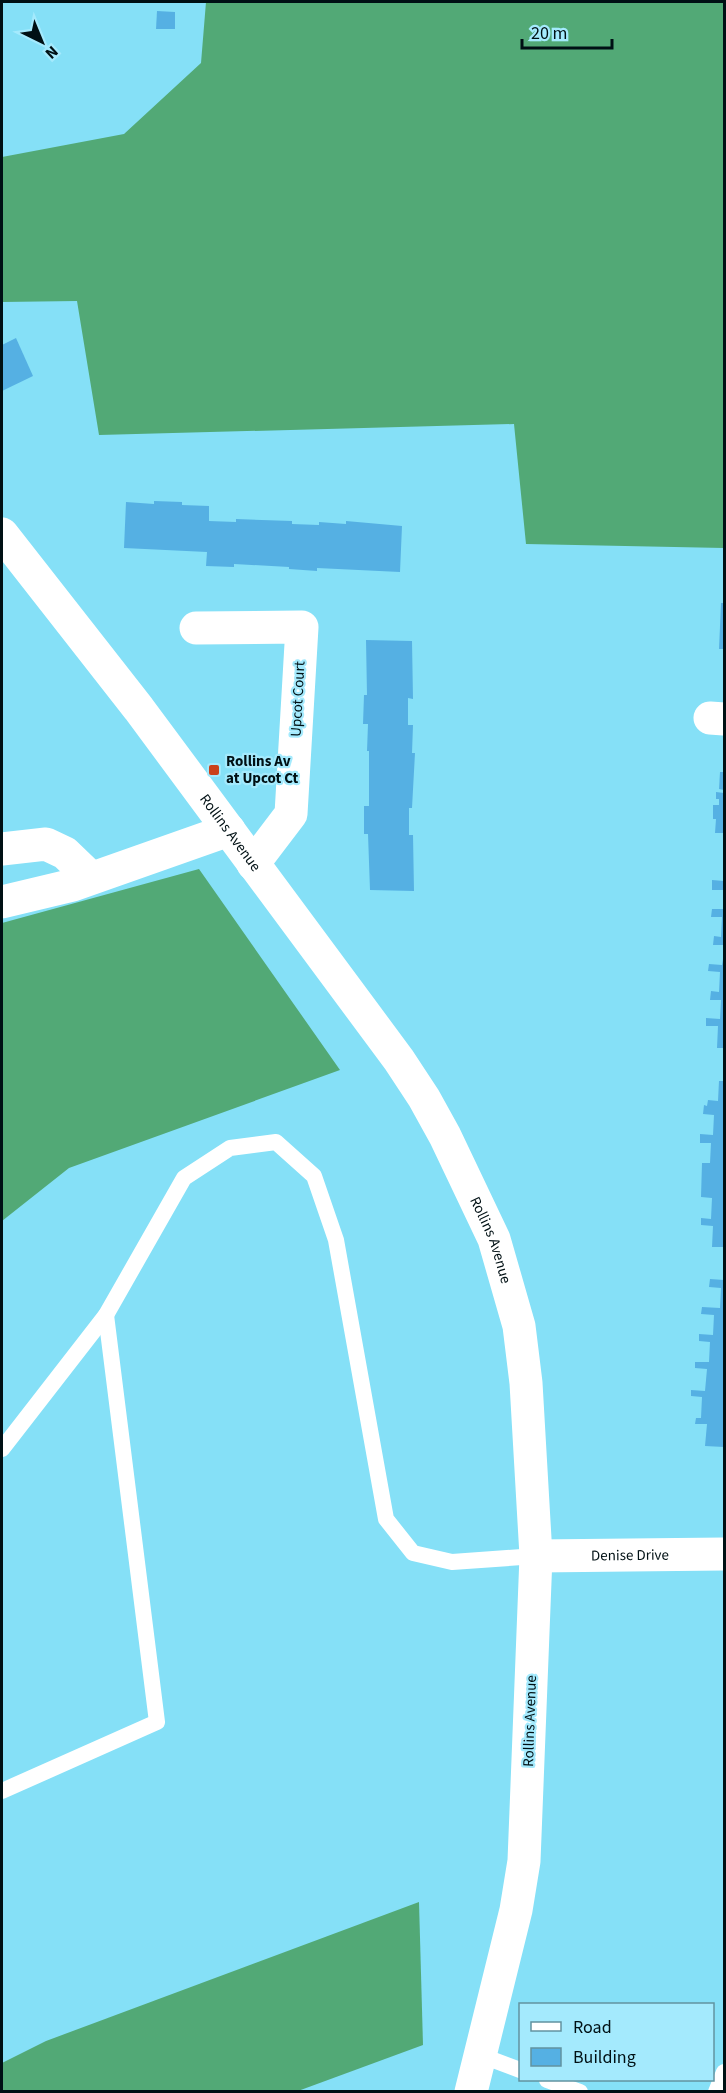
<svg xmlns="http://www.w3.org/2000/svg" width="726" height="2093" font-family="'Source Sans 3',sans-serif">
	<rect width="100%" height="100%" fill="#85e0f7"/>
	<!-- forest -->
	<g fill="#52a976">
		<polygon points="206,2 724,2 724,548 526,544 514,424 99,435 77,301 2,302 2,157 124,134 201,63"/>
		<polygon points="199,869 340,1070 69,1168 2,1221 2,923"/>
		<polygon points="419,1902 423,2045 298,2091 2,2091 2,2063 46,2041"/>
	</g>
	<!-- building -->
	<g fill="#55b0e3">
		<polygon points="157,11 175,12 175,29 156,29"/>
		<polygon points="16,338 33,376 2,391 2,345"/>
		<polygon points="154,501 182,502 182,505 209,506 209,521 236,522 236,519 292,521 292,524 319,525 319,522 346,524 346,521 402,526 400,572 317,568 317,571 289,569 289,567 234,564 234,567 206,566 207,552 124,548 126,502 154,504"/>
		<polygon points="721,603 724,603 724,649 719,649"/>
		<polygon points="366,640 412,641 413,699 408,698 408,725 413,725 412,753 415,753 412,808 409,808 409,835 413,835 414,891 370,890 368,834 364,834 364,806 369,806 369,751 367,751 368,724 363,724 364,695 367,695"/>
		<polygon points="720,772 724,772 724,790 719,789"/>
		<polygon points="716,792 724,793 724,833 715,833 716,819 713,819 713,805 719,805 719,799 716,799"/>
		<polygon points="712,880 724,881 724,890 712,890"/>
		<polygon points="712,909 724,909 724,945 713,945 714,936 721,937 722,917 711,917"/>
		<polygon points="723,959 724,960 724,1048 717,1048 718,1026 706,1026 706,1018 720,1019 721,1000 710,1000 711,991 719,992 720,972 708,971 709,964 722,965"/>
		<polygon points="719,1081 724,1081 724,1247 712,1247 713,1226 701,1225 701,1218 711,1219 712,1198 701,1197 702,1163 710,1163 711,1143 700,1143 700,1134 713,1135 714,1115 703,1114 704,1105 707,1106 708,1100 718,1101"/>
		<polygon points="710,1279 724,1280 724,1447 705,1446 707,1424 695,1424 696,1418 701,1418 702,1397 691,1396 691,1390 705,1391 707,1369 695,1368 695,1362 709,1362 710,1342 699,1341 699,1334 713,1335 714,1315 701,1314 702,1307 720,1308 721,1288 709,1287"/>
	</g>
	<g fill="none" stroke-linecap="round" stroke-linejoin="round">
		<!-- lane -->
		<g stroke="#fff" stroke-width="16">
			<polyline points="2,1449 106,1315 184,1178 230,1148 276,1142 314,1176 336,1240 386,1519 413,1553 452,1562 536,1556"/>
			<polyline points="2,1791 157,1722 106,1315"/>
			<polyline points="480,2055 520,2070"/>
			<polyline points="547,2080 580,2092"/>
			<polyline points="716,2092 724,2072"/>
		</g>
		<!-- street -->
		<g stroke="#fff" stroke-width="33">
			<polyline points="196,628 302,627 291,814 253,864"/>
			<polyline points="710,718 724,719"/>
			<polyline points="2,849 46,844 65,853 91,878"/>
			<polyline points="2,902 73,885 229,830"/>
			<path id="s1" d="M536,1556L724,1554"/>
		</g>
		<!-- secondary -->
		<path stroke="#fff" stroke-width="33" id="s2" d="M2,534L139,709L399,1060L424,1098L445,1136L494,1239L519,1326L526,1383L536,1556L524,1861L516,1910L471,2092"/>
	</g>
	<!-- markers -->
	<rect fill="#ca411a" stroke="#a4eafd" stroke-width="2" x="208" y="764" width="12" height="12" rx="3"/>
	<g text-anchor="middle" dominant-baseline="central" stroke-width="4.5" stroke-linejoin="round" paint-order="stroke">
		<!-- street labels -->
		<g font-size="15" fill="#001014" stroke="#a4eafd">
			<text transform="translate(298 699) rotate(-87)">Upcot Court</text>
			<text stroke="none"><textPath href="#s2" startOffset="376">Rollins Avenue</textPath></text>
			<text stroke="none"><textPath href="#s2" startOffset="862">Rollins Avenue</textPath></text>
			<text stroke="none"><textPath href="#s1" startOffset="94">Denise Drive</textPath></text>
			<text transform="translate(530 1721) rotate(-88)">Rollins Avenue</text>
		</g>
		<!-- poi labels -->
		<g font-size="15" font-weight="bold" fill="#001014" stroke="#a4eafd" text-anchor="start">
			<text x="226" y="761">Rollins Av<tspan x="226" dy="17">at Upcot Ct</tspan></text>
		</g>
	</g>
	<!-- border -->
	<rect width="726" height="2093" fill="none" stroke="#001014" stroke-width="6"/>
	<!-- legend -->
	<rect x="519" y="2003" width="195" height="78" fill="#a4eafd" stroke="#6293a0" stroke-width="1.5"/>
	<rect x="531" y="2022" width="30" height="9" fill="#ffffff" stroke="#6293a0" stroke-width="1.5"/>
	<text x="573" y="2033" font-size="18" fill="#001014">Road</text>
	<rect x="531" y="2048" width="30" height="18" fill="#55b0e3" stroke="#6293a0" stroke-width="1.5"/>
	<text x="573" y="2063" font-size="18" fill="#001014">Building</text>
	<!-- north arrow -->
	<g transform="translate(42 42) rotate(137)" stroke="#a4eafd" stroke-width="4.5" paint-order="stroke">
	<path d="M0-4.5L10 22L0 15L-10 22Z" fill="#001014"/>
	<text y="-9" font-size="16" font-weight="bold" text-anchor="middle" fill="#001014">N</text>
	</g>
	<!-- scale -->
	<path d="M522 39v9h90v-9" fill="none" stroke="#001014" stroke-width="3"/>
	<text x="531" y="39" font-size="18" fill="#001014" stroke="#a4eafd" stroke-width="4.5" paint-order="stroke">20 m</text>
</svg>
